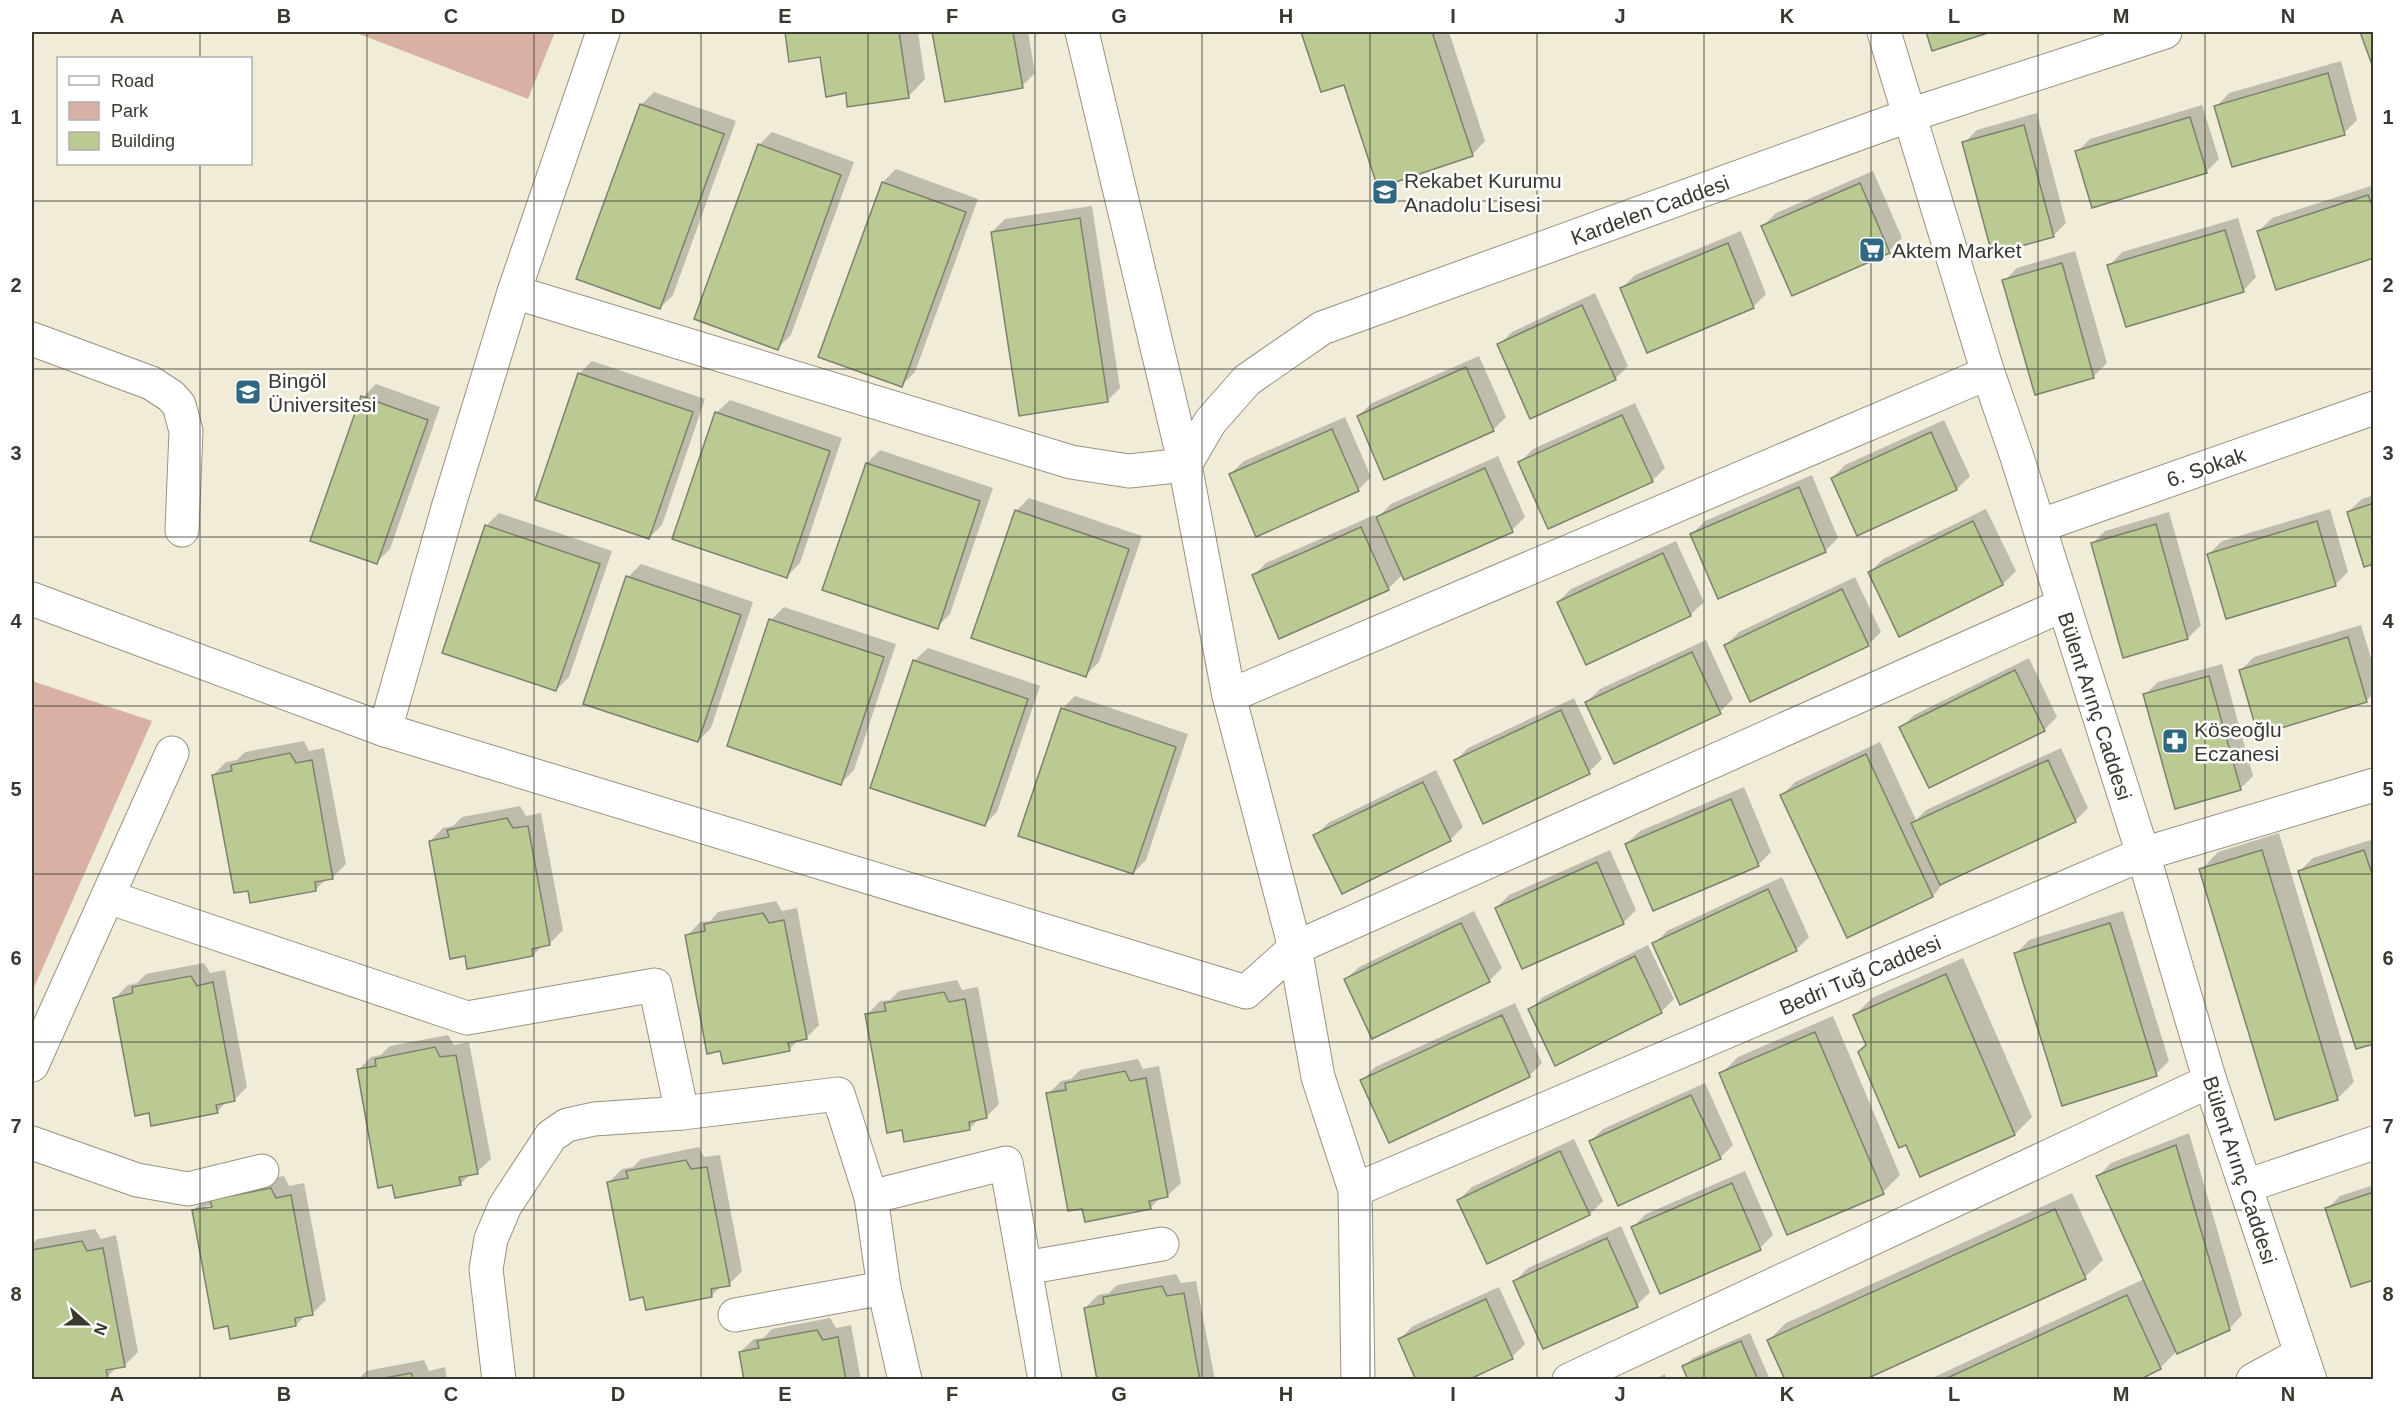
<svg xmlns="http://www.w3.org/2000/svg" width="2405" height="1411" font-family="Helvetica,sans-serif">
	<rect width="100%" height="100%" fill="#f1ecd7"/>
	<!-- green -->
	<g fill="#d8b1a4">
		<polygon points="354,32 555,32 528,99"/>
		<polygon points="32,681 152,721 32,992"/>
	</g>
	<!-- shadow -->
	<g fill="#0003" fill-rule="evenodd">
		<polygon points="786,32 918,32 925,79 908,97 847,92 821,55 791,60"/>
		<polygon points="933,32 1028,32 1035,73 1022,86 946,100"/>
		<polygon points="1303,32 1449,32 1485,141 1472,155 1345,83 1322,90"/>
		<polygon points="1927,32 1986,32 1933,49"/>
		<polygon points="2341,61 2357,120 2344,133 2216,107 2229,93"/>
		<polygon points="654,92 736,121 673,295 660,308 641,105"/>
		<polygon points="2202,105 2219,159 2206,172 2077,152 2090,139"/>
		<polygon points="2037,113 2066,223 2053,236 1964,143 1977,130"/>
		<polygon points="772,132 854,162 791,335 778,348 759,145"/>
		<polygon points="896,169 978,199 915,372 902,385 883,182"/>
		<polygon points="1873,171 1902,238 1889,251 1763,226 1776,213"/>
		<polygon points="2374,185 2374,257 2259,231 2272,218"/>
		<polygon points="1092,206 1120,388 1107,401 992,232 1005,219"/>
		<polygon points="2238,218 2256,277 2243,291 2109,266 2122,252"/>
		<polygon points="1741,231 1766,294 1753,307 1622,288 1635,275"/>
		<polygon points="2075,251 2107,363 2094,376 2036,393 2004,281 2017,268"/>
		<polygon points="1595,293 1628,366 1615,379 1499,345 1512,332"/>
		<polygon points="1479,356 1506,417 1493,430 1358,416 1372,403"/>
		<polygon points="592,361 705,399 662,525 649,538 579,374"/>
		<polygon points="376,384 440,407 390,549 377,562 363,397"/>
		<polygon points="730,400 842,438 800,563 787,576 716,413"/>
		<polygon points="1635,403 1665,468 1652,481 1520,462 1533,449"/>
		<polygon points="1345,417 1371,477 1358,490 1230,474 1244,461"/>
		<polygon points="1944,420 1970,476 1957,489 1832,478 1845,465"/>
		<polygon points="880,450 993,488 950,614 937,627 867,463"/>
		<polygon points="1498,456 1525,517 1512,530 1403,574 1388,589 1253,576 1266,563 1374,515 1376,519 1391,504"/>
		<polygon points="1812,475 1838,538 1825,551 1692,534 1705,521"/>
		<polygon points="2374,495 2374,563 2348,512 2362,499"/>
		<polygon points="1029,498 1142,536 1099,662 1086,675 1016,511"/>
		<polygon points="1986,509 2016,571 2003,584 1900,635 1870,572 1883,559"/>
		<polygon points="2330,509 2348,572 2335,585 2209,554 2222,541"/>
		<polygon points="2169,512 2201,625 2188,638 2092,544 2105,531"/>
		<polygon points="499,513 612,551 569,677 556,690 486,526"/>
		<polygon points="1676,541 1704,602 1690,615 1558,602 1571,589"/>
		<polygon points="641,564 753,602 711,728 698,741 628,577"/>
		<polygon points="1855,577 1881,632 1868,645 1726,645 1739,632"/>
		<polygon points="784,607 896,644 854,770 841,783 771,620"/>
		<polygon points="2361,625 2374,668 2374,693 2366,701 2241,670 2254,657"/>
		<polygon points="1706,640 1733,699 1720,712 1587,702 1600,689"/>
		<polygon points="928,648 1040,686 997,812 984,825 914,661"/>
		<polygon points="2029,658 2057,717 2044,730 1901,728 1914,715"/>
		<polygon points="2222,664 2253,776 2240,789 2145,695 2158,682"/>
		<polygon points="1075,696 1188,734 1146,860 1133,873 1062,709"/>
		<polygon points="1574,698 1602,759 1589,772 1455,761 1468,748"/>
		<polygon points="304,741 309,751 324,748 346,864 333,877 326,879 316,889 249,889 213,775 226,762 237,760 245,752"/>
		<polygon points="1880,742 1916,820 1926,810 2061,748 2088,808 2075,821 1945,881 1933,896 1848,936 1782,795 1795,782"/>
		<polygon points="1436,770 1463,827 1450,840 1315,836 1328,823"/>
		<polygon points="1744,787 1771,852 1758,865 1626,844 1640,831"/>
		<polygon points="520,806 526,816 541,813 563,930 550,943 543,945 533,955 466,954 430,841 443,828 453,826 462,817"/>
		<polygon points="2279,833 2354,1082 2337,1099 2201,870 2218,852"/>
		<polygon points="2374,839 2374,1042 2300,871 2313,858"/>
		<polygon points="1610,850 1636,910 1623,923 1496,908 1509,895"/>
		<polygon points="1782,877 1809,937 1796,950 1654,944 1667,931"/>
		<polygon points="776,901 782,911 797,908 819,1025 806,1038 799,1039 789,1050 687,936 700,922 710,921 718,912"/>
		<polygon points="1474,911 1502,968 1489,981 1345,980 1359,967"/>
		<polygon points="2123,911 2169,1061 2156,1074 2016,954 2029,940"/>
		<polygon points="1648,945 1674,999 1661,1012 1530,1010 1543,997"/>
		<polygon points="1963,958 2032,1117 2015,1134 1907,1143 1855,1015 1872,998"/>
		<polygon points="204,963 210,973 225,970 247,1087 234,1100 227,1101 217,1112 115,998 128,985 137,983 146,974"/>
		<polygon points="957,980 962,990 978,987 999,1104 986,1117 980,1118 969,1129 903,1128 867,1015 880,1001 890,1000 899,991"/>
		<polygon points="1515,1003 1542,1063 1529,1076 1362,1081 1375,1067"/>
		<polygon points="1833,1016 1900,1175 1883,1192 1721,1074 1738,1057"/>
		<polygon points="448,1035 454,1045 469,1042 491,1159 477,1172 471,1174 460,1184 358,1070 371,1057 381,1055 390,1046"/>
		<polygon points="1138,1059 1143,1069 1159,1066 1181,1183 1167,1196 1161,1197 1150,1208 1048,1094 1061,1081 1071,1079 1080,1070"/>
		<polygon points="1705,1083 1733,1145 1720,1158 1590,1142 1603,1129"/>
		<polygon points="2189,1133 2242,1315 2229,1329 2177,1351 2160,1368 2135,1380 1928,1380 2144,1279 2098,1176 2111,1163"/>
		<polygon points="1574,1139 1603,1201 1590,1214 1488,1262 1459,1200 1472,1187"/>
		<polygon points="699,1147 704,1157 720,1155 742,1271 729,1284 722,1285 711,1296 609,1182 622,1169 633,1167 641,1159"/>
		<polygon points="1745,1171 1773,1235 1760,1248 1633,1227 1646,1214"/>
		<path d="M284,1176L289,1186L304,1183L326,1300L313,1313L306,1315L296,1325H229L193,1211L206,1198L225,1187ZM219,1204L220,1207L206,1209V1206Z"/>
		<polygon points="2374,1185 2374,1278 2327,1209 2340,1196"/>
		<polygon points="2072,1193 2103,1260 2085,1277 1860,1380 1769,1340 1786,1323"/>
		<polygon points="1621,1226 1650,1292 1637,1305 1515,1281 1528,1268"/>
		<polygon points="95,1229 101,1239 116,1235 138,1352 125,1365 117,1367 107,1377 32,1378 32,1245 37,1239"/>
		<polygon points="1176,1274 1181,1283 1196,1281 1215,1380 1099,1380 1085,1308 1098,1295 1109,1293 1117,1285"/>
		<polygon points="1499,1287 1525,1344 1512,1357 1465,1380 1400,1339 1413,1326"/>
		<polygon points="830,1318 836,1328 851,1325 861,1380 745,1380 740,1352 754,1339 763,1338 772,1329"/>
		<polygon points="1750,1333 1770,1380 1690,1380 1684,1366 1693,1358"/>
		<polygon points="424,1360 429,1371 445,1367 447,1380 358,1380 366,1371"/>
		<polygon points="1665,1374 1667,1380 1652,1380"/>
	</g>
	<!-- building -->
	<g fill="#baca92" stroke="#7c826f" stroke-width="1.5">
		<polygon points="785,32 899,32 909,98 847,107 846,93 826,97 820,57 789,62"/>
		<polygon points="932,32 1013,32 1023,88 945,102"/>
		<polygon points="1301,32 1432,32 1473,156 1378,188 1344,85 1321,92"/>
		<polygon points="1926,32 1991,32 1932,51"/>
		<polygon points="2360,32 2374,32 2374,70"/>
		<polygon points="2328,73 2345,135 2232,167 2214,106"/>
		<polygon points="640,104 724,134 660,309 576,279"/>
		<polygon points="2190,117 2207,173 2092,208 2075,151"/>
		<polygon points="2024,125 2054,237 1992,254 1962,142"/>
		<polygon points="758,144 841,175 778,350 694,319"/>
		<polygon points="882,182 966,212 902,387 818,357"/>
		<polygon points="1860,183 1890,253 1792,296 1761,226"/>
		<polygon points="2368,195 2374,210 2374,258 2276,290 2257,231"/>
		<polygon points="1080,218 1108,402 1019,416 991,232"/>
		<polygon points="2225,230 2244,292 2126,327 2107,265"/>
		<polygon points="1728,243 1754,308 1647,353 1620,288"/>
		<polygon points="2062,263 2094,378 2035,395 2002,280"/>
		<polygon points="1582,305 1616,380 1530,419 1497,344"/>
		<polygon points="1466,367 1494,431 1384,480 1357,416"/>
		<polygon points="578,373 693,412 649,539 535,500"/>
		<polygon points="361,396 428,420 377,564 310,541"/>
		<polygon points="715,412 830,451 787,578 672,539"/>
		<polygon points="1622,415 1653,482 1548,529 1518,462"/>
		<polygon points="1332,429 1359,491 1256,537 1229,474"/>
		<polygon points="1931,432 1957,490 1857,536 1831,478"/>
		<polygon points="866,463 980,501 938,629 822,590"/>
		<polygon points="1485,468 1513,532 1404,580 1376,517"/>
		<polygon points="1799,487 1826,552 1718,599 1690,534"/>
		<polygon points="2374,503 2374,564 2364,567 2347,512"/>
		<polygon points="1015,510 1129,549 1086,677 971,638"/>
		<polygon points="1973,521 2003,585 1899,637 1868,572"/>
		<polygon points="2317,521 2336,586 2226,619 2207,554"/>
		<polygon points="2156,524 2188,639 2123,658 2091,543"/>
		<polygon points="485,525 600,564 556,691 442,653"/>
		<polygon points="1361,527 1389,590 1279,639 1252,575"/>
		<polygon points="1663,553 1691,616 1586,665 1557,602"/>
		<polygon points="626,576 741,615 698,742 583,704"/>
		<polygon points="1842,589 1869,646 1750,702 1724,645"/>
		<polygon points="769,619 884,657 841,785 727,746"/>
		<polygon points="2348,637 2367,702 2258,735 2239,670"/>
		<polygon points="1692,652 1721,714 1614,764 1585,702"/>
		<polygon points="913,660 1028,699 985,826 870,788"/>
		<polygon points="2015,670 2045,731 1929,788 1899,727"/>
		<polygon points="2209,676 2241,790 2175,809 2143,694"/>
		<polygon points="1061,708 1176,747 1133,874 1018,836"/>
		<polygon points="1561,710 1590,774 1483,824 1454,760"/>
		<polygon points="290,753 296,763 312,760 333,879 315,882 316,891 250,903 248,891 234,893 212,775 232,771 231,765"/>
		<polygon points="1866,754 1933,897 1847,938 1780,795"/>
		<polygon points="2048,760 2076,822 1940,885 1911,823"/>
		<polygon points="1423,782 1451,841 1342,894 1313,835"/>
		<polygon points="1731,799 1759,866 1653,911 1625,844"/>
		<polygon points="507,818 513,828 528,826 550,945 532,949 533,956 467,969 465,956 450,959 429,841 449,837 447,830"/>
		<polygon points="2262,850 2338,1100 2275,1120 2199,869"/>
		<polygon points="2364,850 2374,880 2374,1044 2356,1049 2298,871"/>
		<polygon points="1597,862 1624,924 1522,969 1495,908"/>
		<polygon points="1768,889 1797,951 1680,1005 1652,943"/>
		<polygon points="763,913 769,923 784,920 807,1039 788,1043 790,1051 723,1064 720,1051 707,1054 685,935 705,931 704,924"/>
		<polygon points="1461,923 1490,982 1372,1039 1344,979"/>
		<polygon points="2110,923 2157,1076 2062,1106 2014,953"/>
		<polygon points="1635,956 1662,1013 1555,1066 1528,1009"/>
		<polygon points="1946,974 2015,1135 1920,1177 1906,1145 1899,1148 1858,1052 1866,1045 1853,1015"/>
		<polygon points="191,976 197,986 213,982 235,1101 216,1105 218,1113 151,1126 149,1113 135,1116 113,998 133,993 132,987"/>
		<polygon points="944,992 949,1002 965,999 987,1118 969,1122 970,1130 904,1142 902,1130 887,1133 865,1014 886,1011 884,1003"/>
		<polygon points="1502,1015 1530,1077 1389,1143 1360,1080"/>
		<polygon points="1815,1032 1884,1194 1787,1235 1719,1073"/>
		<polygon points="435,1047 440,1057 456,1055 478,1174 459,1177 461,1185 395,1198 392,1185 378,1188 357,1069 376,1066 375,1059"/>
		<polygon points="1125,1071 1130,1081 1146,1078 1168,1197 1149,1201 1151,1209 1085,1222 1082,1209 1068,1211 1046,1093 1066,1090 1065,1083"/>
		<polygon points="1691,1095 1721,1159 1618,1206 1589,1141"/>
		<polygon points="2176,1145 2230,1330 2177,1354 2096,1176"/>
		<polygon points="1560,1151 1590,1215 1487,1264 1457,1200"/>
		<polygon points="686,1160 691,1169 707,1167 730,1286 711,1289 712,1297 646,1310 643,1297 630,1300 607,1182 628,1178 626,1171"/>
		<polygon points="1732,1183 1761,1250 1660,1294 1631,1227"/>
		<polygon points="271,1188 276,1198 291,1195 313,1315 295,1318 296,1326 230,1339 228,1326 214,1329 192,1210 212,1207 210,1200"/>
		<polygon points="2374,1192 2374,1280 2351,1287 2325,1208"/>
		<polygon points="2055,1209 2086,1279 1864,1380 1785,1380 1767,1340"/>
		<polygon points="1607,1238 1638,1307 1543,1349 1513,1281"/>
		<polygon points="82,1241 87,1251 103,1248 125,1367 106,1370 108,1378 101,1380 32,1380 32,1250"/>
		<polygon points="1162,1286 1167,1296 1184,1293 1200,1380 1097,1380 1084,1308 1104,1304 1103,1297"/>
		<polygon points="2127,1295 2161,1369 2139,1380 1943,1380"/>
		<polygon points="1486,1299 1513,1359 1468,1380 1416,1380 1398,1339"/>
		<polygon points="817,1330 823,1340 838,1337 846,1380 744,1380 739,1352 759,1348 757,1341"/>
		<polygon points="1741,1341 1758,1380 1688,1380 1682,1366"/>
		<polygon points="411,1373 414,1380 374,1380"/>
	</g>
	<g fill="none" stroke-linecap="round" stroke-linejoin="round">
		<defs>
			<g id="minor">
				<polyline points="1082,32 1185,465 1229,696 1295,948 1318,1077 1355,1190 1358,1380"/>
				<polyline points="1884,32 1988,373 2016,454 2143,854 2210,1081 2310,1380"/>
				<polyline points="514,292 1071,462 1129,471 1185,465 1210,422 1247,380 1322,328 1910,115 2165,32"/>
				<polyline points="32,339 151,383 171,396 179,405 186,431 182,530"/>
				<polyline points="2039,526 2374,408"/>
				<polyline points="32,599 385,730 1246,992 1295,948 2063,605"/>
				<polyline points="1229,696 1988,373"/>
				<polyline points="385,730 448,508 514,292 603,32"/>
				<polyline points="108,897 467,1018 655,985 682,1113 838,1094 871,1197 1006,1163 1045,1380"/>
				<polyline points="32,1065 172,753"/>
				<polyline points="32,1143 137,1180 188,1189 262,1171"/>
				<polyline points="2246,1186 2374,1143"/>
				<polyline points="1355,1190 2143,854 2374,785"/>
				<polyline points="871,1197 884,1288 905,1380"/>
				<polyline points="1025,1268 1162,1244"/>
				<polyline points="735,1315 884,1288"/>
				<polyline points="499,1380 486,1269 491,1239 505,1206 551,1136 567,1125 594,1119 682,1113"/>
				<polyline points="1569,1380 2210,1081"/>
				<polyline points="2253,1380 2301,1354"/>
			</g>
		</defs>
		<!-- minor casing -->
		<use href="#minor" stroke="#98927f" stroke-width="35"/>
		<!-- minor -->
		<use href="#minor" stroke="#fff" stroke-width="33"/>
	</g>
	<!-- grid -->
	<path fill="none" stroke="#3b3830" stroke-width="1.5" stroke-opacity="0.55" d="M200,32V58M367,32V1380M534,32V1380M701,32V1380M868,32V1380M1035,32V1380M1202,32V1380M1370,32V1380M1537,32V1380M1704,32V1380M1871,32V1380M2038,32V1380M2205,32V1380M200,164V1380M32,201H2374M32,369H2374M32,537H2374M32,706H2374M32,874H2374M32,1042H2374M32,1210H2374"/>
	<!-- icons -->
	<defs>
		<symbol id="school-square" viewBox="-11 -11 22 22"><rect x="-9" y="-9" width="18" height="18" rx="4" fill="#2f6981" stroke="#fff"/><path d="M0-5L7-2L0 1L-7-2ZM-4 1L0 2.5L4 1V4Q0 6-4 4Z" fill="#fff"/></symbol>
		<symbol id="supermarket-square" viewBox="-11 -11 22 22"><rect x="-9" y="-9" width="18" height="18" rx="4" fill="#2f6981" stroke="#fff"/><path d="M-6-5.5h2.5l.6 2H6L4.5 2H-2.5L-4.4-4H-6ZM-1.5 3.2a1.3 1.3 0 1 0 .1 0ZM3 3.2a1.3 1.3 0 1 0 .1 0Z" fill="#fff"/></symbol>
		<symbol id="university-square" viewBox="-11 -11 22 22"><rect x="-9" y="-9" width="18" height="18" rx="4" fill="#2f6981" stroke="#fff"/><path d="M0-5L7-2L0 1L-7-2ZM-4 1L0 2.5L4 1V4Q0 6-4 4Z" fill="#fff"/></symbol>
		<symbol id="pharmacy-square" viewBox="-11 -11 22 22"><rect x="-9" y="-9" width="18" height="18" rx="4" fill="#2f6981" stroke="#fff"/><path d="M-2-6h4v4h4v4h-4v4h-4v-4h-4v-4h4Z" fill="#fff"/></symbol>
	</defs>
	<g fill-rule="evenodd">
		<use href="#school-square" x="1370" y="177" width="30" height="30"/>
		<use href="#supermarket-square" x="1857" y="235" width="30" height="30"/>
		<use href="#university-square" x="233" y="377" width="30" height="30"/>
		<use href="#pharmacy-square" x="2160" y="726" width="30" height="30"/>
	</g>
	<g text-anchor="middle" dominant-baseline="central" stroke-width="5" stroke-linejoin="round" paint-order="stroke">
		<!-- poi labels -->
		<g font-size="21" fill="#3b3830" stroke="#fff" text-anchor="start">
			<text x="1404" y="180">Rekabet Kurumu<tspan x="1404" dy="24">Anadolu Lisesi</tspan></text>
			<text x="1892" y="250">Aktem Market</text>
			<text x="268" y="380">Bingöl<tspan x="268" dy="24">Üniversitesi</tspan></text>
			<text x="2194" y="729">Köseoğlu<tspan x="2194" dy="24">Eczanesi</tspan></text>
		</g>
		<!-- street labels -->
		<g font-size="21" fill="#3b3830" stroke="#fff">
			<text transform="translate(1650 210) rotate(-20)">Kardelen Caddesi</text>
			<text transform="translate(2206 467) rotate(-19)">6. Sokak</text>
			<text transform="translate(2095 706) rotate(72)">Bülent Arınç Caddesi</text>
			<text transform="translate(1860 975) rotate(-23)">Bedri Tuğ Caddesi</text>
			<text transform="translate(2240 1170) rotate(72)">Bülent Arınç Caddesi</text>
		</g>
	</g>
	<!-- border -->
	<rect width="2405" height="1411" fill="none" stroke="#ffffff" stroke-width="66"/>
	<!-- legend -->
	<rect x="57" y="57" width="195" height="108" fill="#ffffff" stroke="#b1afac" stroke-width="1.5"/>
	<rect x="69" y="76" width="30" height="9" fill="#ffffff" stroke="#b1afac" stroke-width="1.5"/>
	<text x="111" y="87" font-size="18" fill="#3b3830">Road</text>
	<rect x="69" y="102" width="30" height="18" fill="#d8b1a4" stroke="#b1afac" stroke-width="1.5"/>
	<text x="111" y="117" font-size="18" fill="#3b3830">Park</text>
	<rect x="69" y="132" width="30" height="18" fill="#baca92" stroke="#b1afac" stroke-width="1.5"/>
	<text x="111" y="147" font-size="18" fill="#3b3830">Building</text>
	<!-- north arrow -->
	<g transform="translate(87 1324) rotate(111)" stroke="#ffffff" stroke-width="4.5" paint-order="stroke">
	<path d="M0-4.5L10 22L0 15L-10 22Z" fill="#3b3830"/>
	<text y="-9" font-size="16" font-weight="bold" text-anchor="middle" fill="#3b3830">N</text>
	</g>
	<rect x="33" y="33" width="2339" height="1345" fill="none" stroke="#3b3830" stroke-width="2"/>
	<g font-size="20" text-anchor="middle" font-weight="bold" fill="#3b3830">
		<text x="117" y="23">A</text>
		<text x="284" y="23">B</text>
		<text x="451" y="23">C</text>
		<text x="618" y="23">D</text>
		<text x="785" y="23">E</text>
		<text x="952" y="23">F</text>
		<text x="1119" y="23">G</text>
		<text x="1286" y="23">H</text>
		<text x="1453" y="23">I</text>
		<text x="1620" y="23">J</text>
		<text x="1787" y="23">K</text>
		<text x="1954" y="23">L</text>
		<text x="2121" y="23">M</text>
		<text x="2288" y="23">N</text>
		<text x="16" y="124">1</text>
		<text x="2388" y="124">1</text>
		<text x="16" y="292">2</text>
		<text x="2388" y="292">2</text>
		<text x="16" y="460">3</text>
		<text x="2388" y="460">3</text>
		<text x="16" y="628">4</text>
		<text x="2388" y="628">4</text>
		<text x="16" y="796">5</text>
		<text x="2388" y="796">5</text>
		<text x="16" y="965">6</text>
		<text x="2388" y="965">6</text>
		<text x="16" y="1133">7</text>
		<text x="2388" y="1133">7</text>
		<text x="16" y="1301">8</text>
		<text x="2388" y="1301">8</text>
		<text x="117" y="1401">A</text>
		<text x="284" y="1401">B</text>
		<text x="451" y="1401">C</text>
		<text x="618" y="1401">D</text>
		<text x="785" y="1401">E</text>
		<text x="952" y="1401">F</text>
		<text x="1119" y="1401">G</text>
		<text x="1286" y="1401">H</text>
		<text x="1453" y="1401">I</text>
		<text x="1620" y="1401">J</text>
		<text x="1787" y="1401">K</text>
		<text x="1954" y="1401">L</text>
		<text x="2121" y="1401">M</text>
		<text x="2288" y="1401">N</text>
	</g>
</svg>
